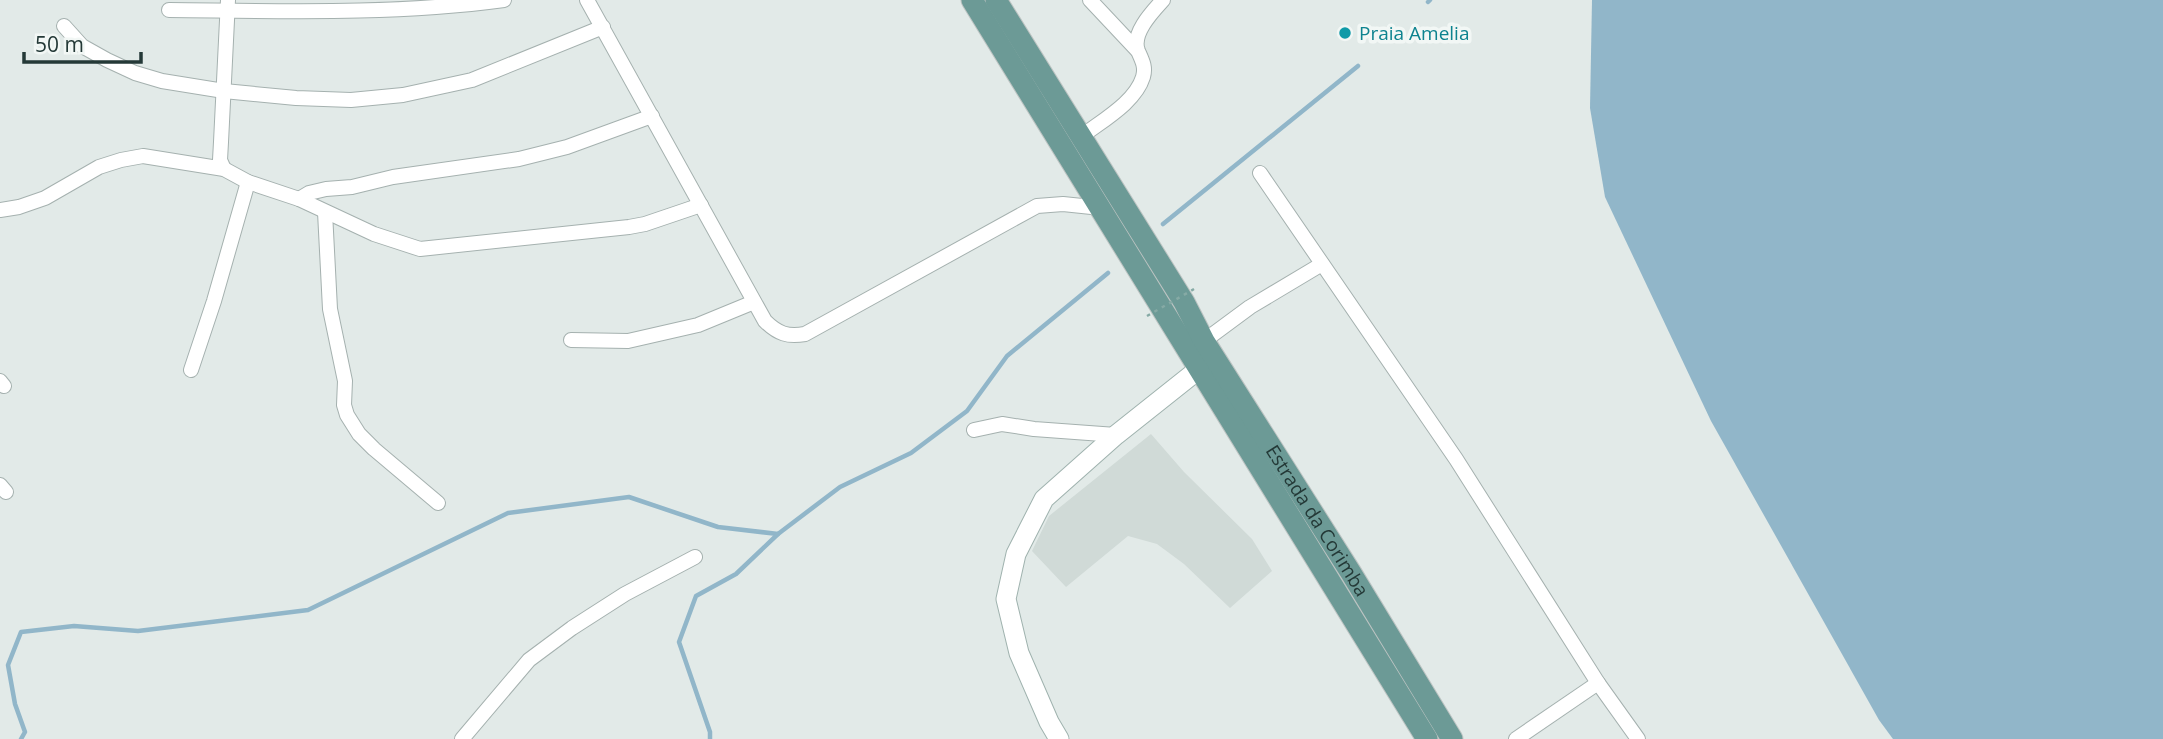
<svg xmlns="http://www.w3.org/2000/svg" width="2163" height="739" font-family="'Open Sans',sans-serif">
	<rect width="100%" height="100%" fill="#e2eae8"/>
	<!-- built -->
	<polygon fill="#d0dad7" points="1151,434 1184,472 1252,539 1272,571 1230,608 1184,564 1157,544 1128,536 1066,587 1032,551 1049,516"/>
	<!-- water -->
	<polygon fill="#91b6c9" points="1592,0 2163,0 2163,739 1893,739 1879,720 1711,421 1605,197 1590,108"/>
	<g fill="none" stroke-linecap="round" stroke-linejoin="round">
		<!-- stream -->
		<g stroke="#91b6c9" stroke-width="4.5">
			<polyline points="1428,2 1430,0"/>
			<polyline points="1163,224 1358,66"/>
			<polyline points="21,739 25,732 15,704 8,665 21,632 74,626 138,631 308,610 508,513 629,497 718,527 778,534 840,487 911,453 967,411 1007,356 1108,273"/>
			<polyline points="710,739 710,732 679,642 696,596 736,574 778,534"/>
		</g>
		<defs>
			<g id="street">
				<path d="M587,0L765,321C778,334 788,337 805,334L1037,206L1063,204L1101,208"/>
				<polyline points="1090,0 1137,50"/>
				<path d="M169,10C280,11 393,15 504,0"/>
				<polyline points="64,26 82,46 107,60 135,73 162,81 224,91 296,98 351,100 403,95 472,80 603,27"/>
				<path d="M1081,137C1101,121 1135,103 1143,77C1146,67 1142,60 1138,51C1131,34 1152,12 1163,0"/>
				<polyline points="224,169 220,160 221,142 228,0"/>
				<polyline points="1260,173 1456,459 1598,683 1638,739"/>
				<polyline points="299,199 309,193 326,189 352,187 393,177 519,159 567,147 652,116"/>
				<polyline points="0,210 19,207 45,198 99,167 121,160 143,156 224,169 248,182 299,199 374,234 420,249 629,227 645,224 701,205"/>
				<polyline points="325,212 330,309 345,381 344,405 347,415 359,434 374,449 438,503"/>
				<polyline points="571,340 628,341 698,325 754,302"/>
				<polyline points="1204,341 1250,307 1322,264"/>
				<polyline points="191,370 214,301 248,182"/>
				<polyline points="0,381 4,386"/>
				<polyline points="974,430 1002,424 1034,429 1116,435"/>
				<polyline points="0,485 6,492"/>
				<polyline points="462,739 529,660 572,628 625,594 695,557"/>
				<polyline points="1516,739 1598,683"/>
			</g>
			<polyline id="secondary" points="1059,739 1049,722 1019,653 1006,599 1016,554 1044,499 1116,435 1199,369"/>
			<g id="primary">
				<polyline points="972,0 1427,739"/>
				<path id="s1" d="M996,0L1184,302L1204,341L1351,573L1452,739"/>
			</g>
		</defs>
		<!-- street casing -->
		<use href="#street" stroke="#a5b1af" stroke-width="16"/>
		<!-- secondary casing -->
		<use href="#secondary" stroke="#9fb2ae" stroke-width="21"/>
		<!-- primary casing -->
		<use href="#primary" stroke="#bdc4c3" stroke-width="23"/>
		<!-- street -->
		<use href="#street" stroke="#fff" stroke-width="14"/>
		<!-- secondary -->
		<use href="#secondary" stroke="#fff" stroke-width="19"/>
		<!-- primary -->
		<use href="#primary" stroke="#6c9a96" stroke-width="21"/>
		<!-- path-bridge -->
		<polyline stroke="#86aaa5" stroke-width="2.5" stroke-dasharray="3.5 5" stroke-linecap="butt" points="1147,316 1194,289"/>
	</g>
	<!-- markers -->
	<circle fill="#0f9aa8" stroke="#f2f7f5" stroke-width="2.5" cx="1345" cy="33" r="7"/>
	<g text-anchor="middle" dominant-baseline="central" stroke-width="7" stroke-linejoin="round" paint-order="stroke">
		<!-- culture labels -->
		<g font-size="19" fill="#0d838f" stroke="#f2f7f5" text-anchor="start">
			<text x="1359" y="33">Praia Amelia</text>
		</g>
		<!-- street labels -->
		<g font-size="19" fill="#243937" stroke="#f2f7f5">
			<text stroke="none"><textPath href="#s1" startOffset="612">Estrada da Corimba</textPath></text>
		</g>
	</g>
	<!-- scale -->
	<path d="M24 52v10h117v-10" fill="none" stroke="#243937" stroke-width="3.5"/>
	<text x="35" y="52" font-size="21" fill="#243937" stroke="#f2f7f5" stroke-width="5" paint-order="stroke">50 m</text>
</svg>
